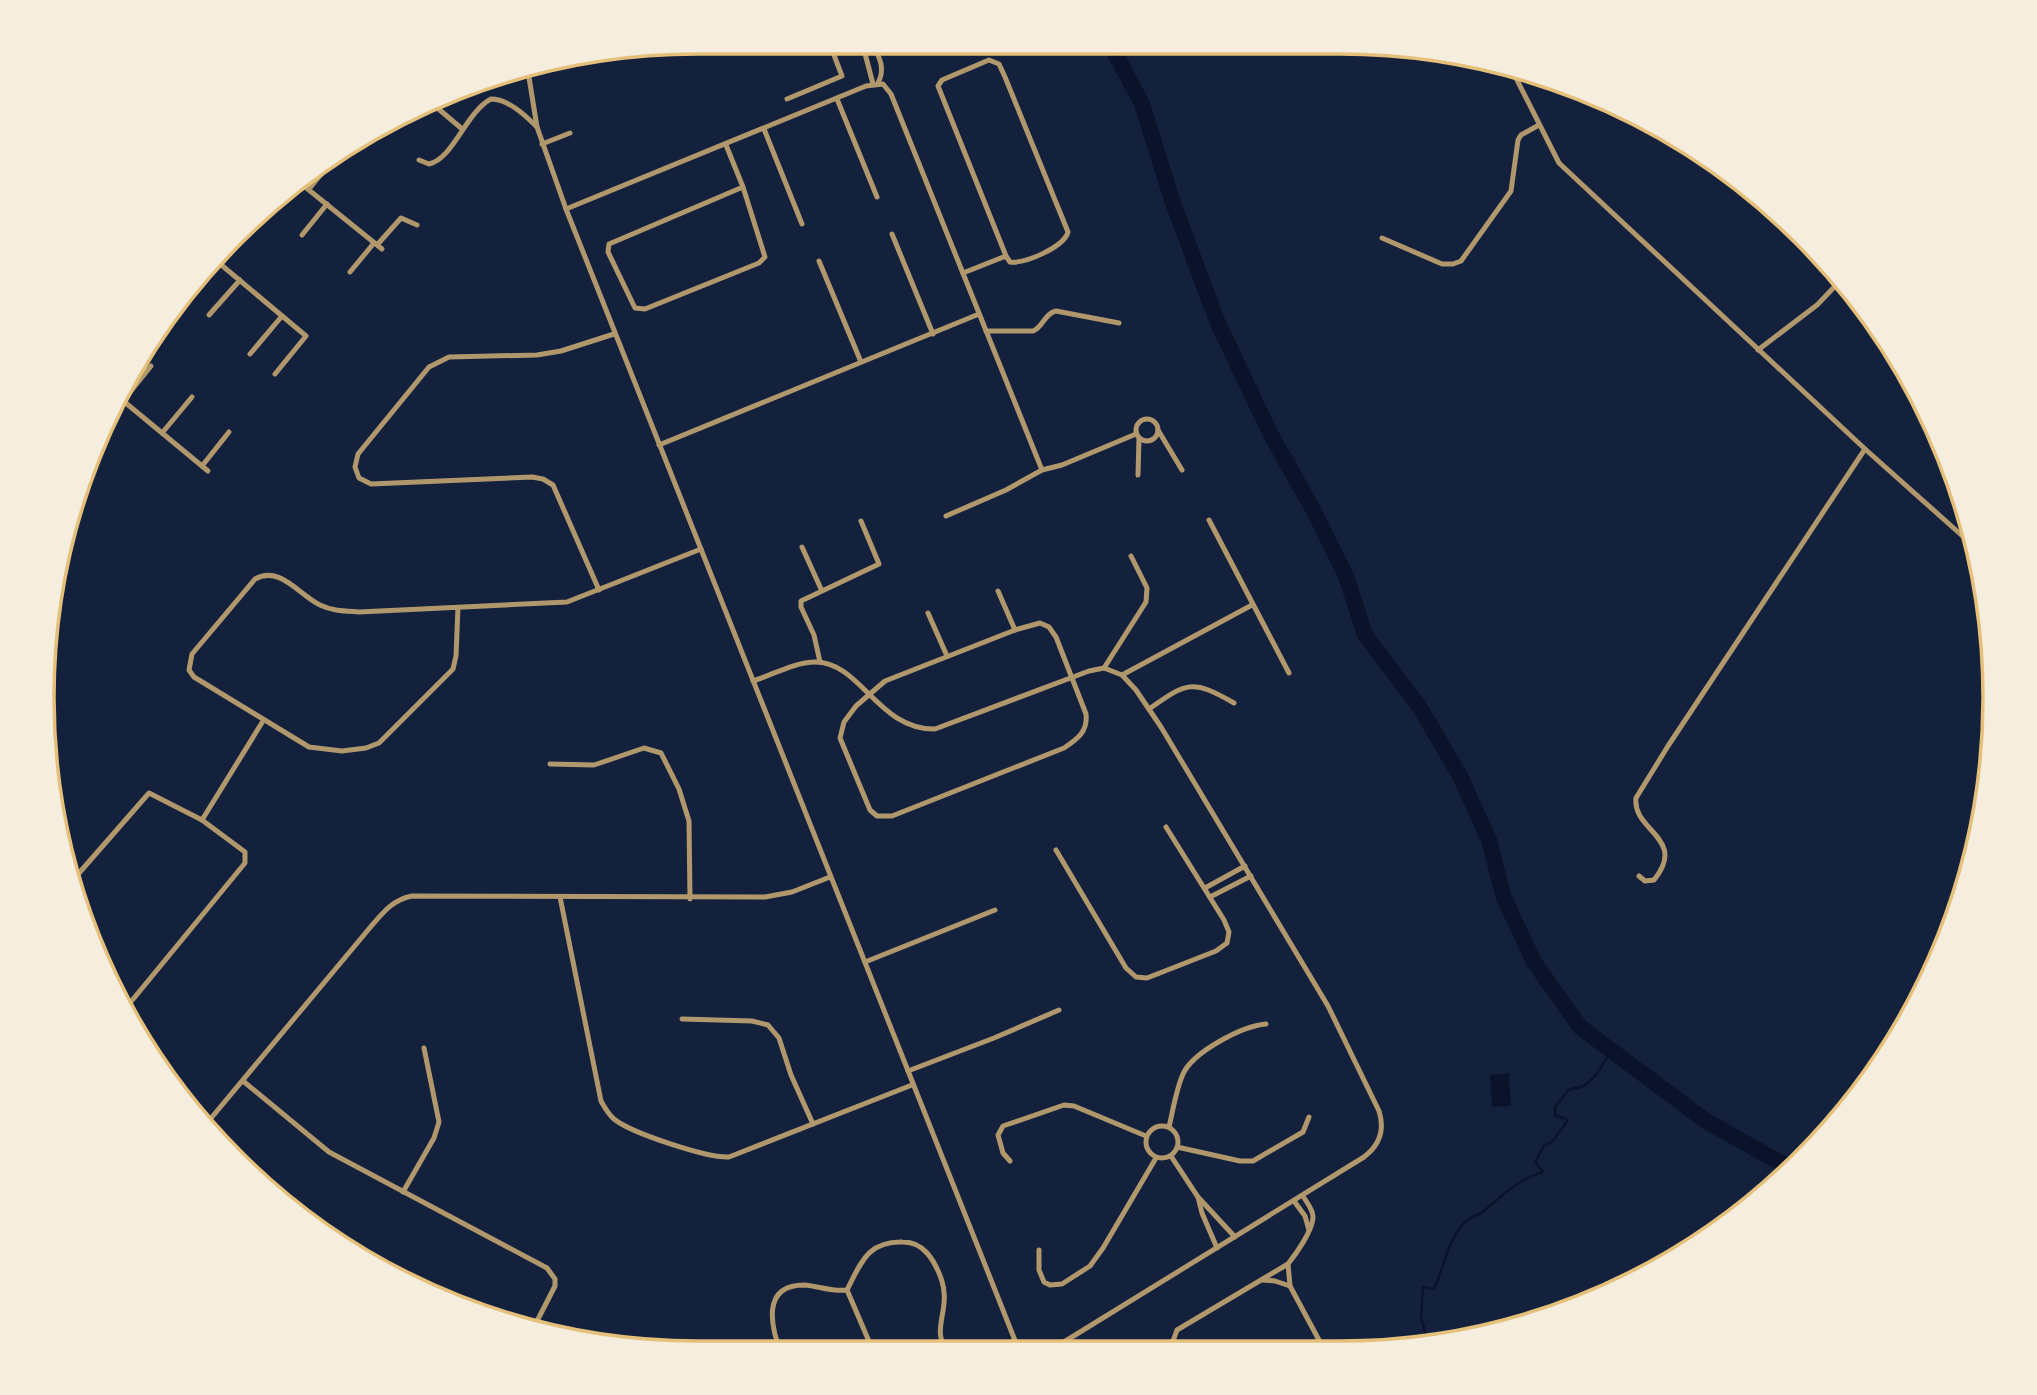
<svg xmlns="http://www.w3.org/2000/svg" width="2037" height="1395" font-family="'Sofia Sans Condensed',sans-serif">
	<rect width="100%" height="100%" fill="#14213d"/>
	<!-- water -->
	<polygon fill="#0b132b" points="1509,1073 1511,1106 1492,1107 1490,1075"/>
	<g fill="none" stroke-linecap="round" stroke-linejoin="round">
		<!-- stream -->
		<path stroke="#0b132b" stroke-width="2.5" d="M1425,1345L1427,1339L1421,1317L1423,1287L1434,1289C1444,1267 1447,1244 1462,1225C1467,1218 1478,1216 1485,1210C1502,1195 1521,1178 1543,1172L1535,1162L1544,1146L1553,1141L1568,1120L1555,1115V1107L1568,1090L1584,1086L1596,1075L1611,1051"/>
		<!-- river -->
		<polyline stroke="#0b132b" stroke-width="16" points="1109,42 1142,104 1173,203 1217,321 1271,435 1315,513 1346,576 1365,635 1419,706 1460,776 1489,840 1504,898 1534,962 1580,1027 1706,1121 1781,1163 1795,1167"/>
		<!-- minor -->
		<g stroke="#b1986c" stroke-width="5">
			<polyline points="862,42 873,84"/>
			<path d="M872,42C879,57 886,68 878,83"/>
			<polyline points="917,42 919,46"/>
			<polyline points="527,65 537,127 566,209 1020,1353"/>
			<polyline points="1512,70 1559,163 1865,449 1976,548"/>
			<polyline points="787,99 842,76 829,42"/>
			<polyline points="837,99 877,197"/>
			<polyline points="435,106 461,128"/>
			<polyline points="764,129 802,224"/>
			<polyline points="542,144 570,133"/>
			<polyline points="726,145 743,187 765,257 759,263 645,309 635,308 608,252 609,244 743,187"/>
			<path d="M419,160L429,164C453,159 466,112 491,99C508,99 525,115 537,127"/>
			<polyline points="299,182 382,249"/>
			<polyline points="309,189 331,162"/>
			<polyline points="566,209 866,86 883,84 891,94 1042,470"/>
			<polyline points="892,234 933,334"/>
			<polyline points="302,235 327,204"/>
			<polyline points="1382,238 1442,264 1453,264 1461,261 1511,191 1518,140 1521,135 1539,125"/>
			<polyline points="377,245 401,218 417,225"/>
			<polyline points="213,258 306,336 275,374"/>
			<polyline points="819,261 861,362"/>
			<polyline points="350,272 374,243"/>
			<path d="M963,273L1006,256L1010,262C1025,264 1064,247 1068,232L1005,77L999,64L989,60L942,80L938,86L1006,256"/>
			<polyline points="209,315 240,280"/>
			<path d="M986,331H1033C1043,327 1045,313 1056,311L1119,323"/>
			<polyline points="1758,350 1817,305 1841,280"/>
			<polyline points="250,354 282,316"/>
			<polyline points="121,399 208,471"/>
			<polyline points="123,401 151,366"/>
			<circle cx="1147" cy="430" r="11"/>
			<polyline points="1158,430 1182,470"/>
			<polyline points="162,433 192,397"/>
			<polyline points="659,445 979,314"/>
			<polyline points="202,466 229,432"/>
			<polyline points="1138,475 1139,438"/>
			<polyline points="946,516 1006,490 1042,470 1062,465 1136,434"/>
			<polyline points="1209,520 1289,673"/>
			<polyline points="802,547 821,589"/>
			<polyline points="599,590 553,485 543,479 532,477 371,484 359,478 355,467 358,454 429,367 449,357 537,355 561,351 614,334"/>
			<polyline points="998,591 1015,630"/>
			<path d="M458,607L456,656L453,669L379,743L366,748L342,751L309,747L194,677L189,670L192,654L255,579C280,565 299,595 320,605C332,611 346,611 359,612L567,602L701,549"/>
			<polyline points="928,613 947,656"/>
			<path d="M1040,623L1049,627L1056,637L1086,714C1088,732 1077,739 1064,748L892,816H877L870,810L840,738L844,722L856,706L885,681L1015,630Z"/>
			<polyline points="820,662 814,635 801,607 801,601 879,564 861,521"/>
			<polyline points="1104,668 1146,602 1147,588 1131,556"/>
			<polyline points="1122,675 1252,605"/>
			<path d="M753,681C772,675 795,662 815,662C861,662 878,730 935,729L1089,671L1104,668L1122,675L1136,690L1161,727L1328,1006L1379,1111C1385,1130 1380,1145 1364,1157L1046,1353"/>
			<path d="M1149,709C1187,682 1192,679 1234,703"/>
			<polyline points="550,764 594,765 644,748 661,753 679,789 689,821 690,899"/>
			<polyline points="202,820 263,721"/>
			<polyline points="1056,850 1126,968 1136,977 1147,978 1216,951 1227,943 1229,932 1224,920 1166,827"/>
			<path d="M1639,876L1645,881L1654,880C1688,838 1632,831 1636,798L1668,746L1865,449"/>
			<polyline points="73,880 149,793 202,820 245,852 245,863 125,1009"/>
			<polyline points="1205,888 1245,866"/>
			<path d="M560,897L601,1101C605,1108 608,1114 614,1119C631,1133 707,1158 729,1157L912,1085"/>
			<polyline points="1210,897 1251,876"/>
			<polyline points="865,962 995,910"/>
			<polyline points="682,1019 752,1021 768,1025 779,1038 791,1075 813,1124"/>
			<polyline points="908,1071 994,1038 1059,1010"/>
			<polyline points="243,1081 329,1152 547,1268 555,1279 555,1286 533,1329"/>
			<path d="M207,1123L368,930C381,915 391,900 412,896L765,897L792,892L830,877"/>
			<circle cx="1162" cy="1142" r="16"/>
			<path d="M1169,1127C1173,1110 1176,1090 1183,1074C1193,1052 1242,1026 1266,1024"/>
			<polyline points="1177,1147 1240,1161 1253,1161 1303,1132 1309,1117"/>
			<polyline points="1171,1156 1198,1197 1235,1237"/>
			<polyline points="1010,1161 1003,1153 998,1135 1003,1126 1064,1105 1074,1106 1146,1136"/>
			<polyline points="403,1192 434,1138 439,1122 424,1048"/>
			<polyline points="1198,1197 1202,1213 1217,1248"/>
			<polyline points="1294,1201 1305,1216 1309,1230"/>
			<polyline points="1039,1250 1039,1270 1044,1282 1050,1285 1062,1284 1090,1266 1103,1248 1156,1158"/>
			<polyline points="1288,1264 1290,1286 1320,1342 1322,1353"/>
			<polyline points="1263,1280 1275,1281 1290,1286"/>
			<polyline points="847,1290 874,1353"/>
			<path d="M781,1353C771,1327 761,1285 804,1285C819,1286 832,1292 847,1290C861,1263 867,1241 903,1242C912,1242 921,1246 927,1253C935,1262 943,1279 944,1292C947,1314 931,1334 949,1353"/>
			<path d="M1180,1353L1173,1341L1177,1330L1288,1264C1296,1254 1313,1230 1313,1217C1313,1209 1306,1202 1303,1196"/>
		</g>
	</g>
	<!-- crop -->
	<path d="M0 0H2037V1395H0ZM697 54H1340A643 643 0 0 1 1983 697V698A643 643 0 0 1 1340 1341H697A643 643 0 0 1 54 698V697A643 643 0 0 1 697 54Z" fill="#f5edde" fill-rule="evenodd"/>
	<path fill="none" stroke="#e5c07b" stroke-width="3.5" d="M697 54H1340A643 643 0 0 1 1983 697V698A643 643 0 0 1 1340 1341H697A643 643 0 0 1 54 698V697A643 643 0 0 1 697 54Z"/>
</svg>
